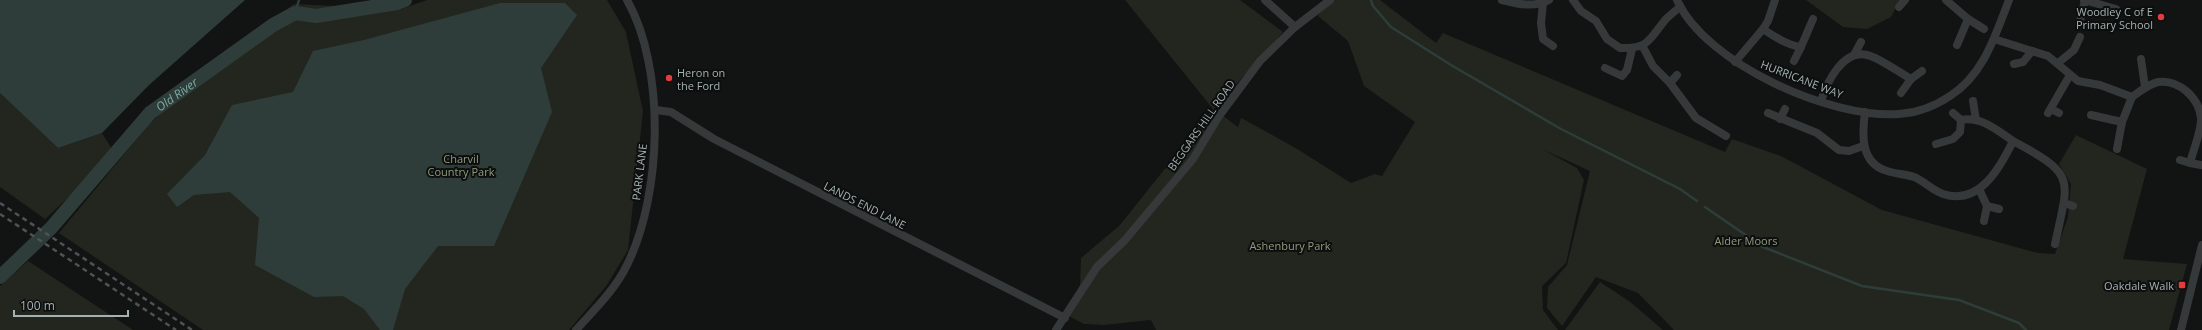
<svg xmlns="http://www.w3.org/2000/svg" width="2202" height="330" font-family="'Open Sans',sans-serif">
	<rect width="100%" height="100%" fill="#121313"/>
	<!-- green -->
	<g fill="#22261f">
		<polygon points="427,0 607,0 626,32 643,111 628,250 607,285 569,330 203,330 59,233 151,122 294,4 401,9"/>
		<polygon points="1125,0 1240,0 1283,32 1214,109 1238,127 1241,118 1247,121 1299,150 1351,183 1375,174 1382,176 1415,122 1364,86 1348,41 1318,16 1326,0 1380,0 1436,43 1443,33 1725,152 1732,139 1781,156 1882,210 2038,253 2055,254 2068,217 2071,184 2059,164 2076,135 2147,169 2123,259 2187,264 2169,330 1674,330 1638,293 1596,277 1562,326 1547,308 1548,287 1567,265 1590,171 1542,149 1577,168 1584,180 1566,263 1542,286 1543,310 1558,330 1156,330 1151,320 1104,325 1084,324 1063,313 1080,286 1081,258 1119,226 1213,109"/>
		<polygon points="1806,0 1900,0 1891,17 1867,29 1843,27"/>
		<polygon points="0,93 58,148 102,133 115,154 45,219 0,187"/>
		<polygon points="28,261 133,330 0,330 0,286"/>
		<polygon points="1600,282 1629,301 1663,330 1565,330"/>
	</g>
	<!-- water -->
	<g fill="#2f3d3a">
		<polygon points="0,0 245,0 149,85 102,133 58,148 0,93"/>
		<polygon points="500,3 565,3 577,15 541,68 552,112 494,246 438,246 405,289 393,330 380,330 364,309 343,296 314,297 255,265 259,218 230,192 194,195 177,207 167,194 205,155 232,105 293,92 313,51 364,40"/>
	</g>
	<g fill="none" stroke-linecap="round" stroke-linejoin="round">
		<!-- stream -->
		<g stroke="#2f3d3a" stroke-width="2.5">
			<polyline points="1371,0 1373,6 1391,27 1451,65 1561,129 1680,189 1697,201"/>
			<polyline points="295,13 299,0"/>
			<polyline points="1705,207 1763,247 1862,286 1959,300 2019,323 2026,330"/>
		</g>
		<!-- river -->
		<path stroke="#2f3d3a" stroke-width="14" id="s1" d="M0,277L51,228L150,113L273,25L295,13L316,16L397,3L405,0"/>
		<!-- minor -->
		<g stroke="#35393a" stroke-width="8">
			<polyline points="1265,0 1295,27"/>
			<path d="M1502,0C1518,4 1534,8 1549,0"/>
			<path d="M1573,0L1581,11L1596,21L1607,39L1620,48C1650,49 1649,39 1666,19C1670,15 1675,11 1680,7"/>
			<path d="M1677,0C1706,64 1831,119 1899,114C1917,113 1935,106 1950,96C1984,74 1995,36 2009,0"/>
			<polyline points="1946,0 1968,19 1984,29"/>
			<polyline points="2084,0 2116,9"/>
			<polyline points="1543,3 1541,23 1543,39 1553,46"/>
			<polyline points="1899,7 1905,0"/>
			<polyline points="2080,21 2085,1"/>
			<path d="M1763,29C1775,37 1787,45 1801,47L1794,61"/>
			<path d="M1994,39L2048,56L2078,81L2100,85L2132,97C2140,91 2149,84 2158,82C2179,79 2199,98 2201,118C2202,129 2193,151 2190,163L2180,160"/>
			<polyline points="1957,45 1968,19"/>
			<polyline points="1643,47 1653,66 1670,83 1696,118 1726,136"/>
			<polyline points="1801,47 1813,19"/>
			<polyline points="1854,55 1861,42"/>
			<polyline points="2141,59 2145,87"/>
			<polyline points="1735,62 1763,29 1768,21 1775,0"/>
			<polyline points="2058,63 2074,50 2080,37"/>
			<polyline points="2014,64 2023,62 2032,51"/>
			<polyline points="1605,68 1622,76 1627,70 1632,49"/>
			<polyline points="1911,79 1922,71"/>
			<polyline points="1670,83 1677,75"/>
			<path d="M1821,101C1827,82 1843,49 1867,55C1878,57 1900,73 1911,79L1901,93"/>
			<polyline points="1973,101 1976,120"/>
			<polyline points="2051,109 2059,113"/>
			<polyline points="656,110 671,112 714,139 1065,318"/>
			<path d="M1865,112C1862,134 1860,163 1887,171C1896,174 1905,174 1914,177C1924,181 1932,190 1943,194C1979,206 2000,168 2013,141C2077,175 2069,178 2055,244"/>
			<polyline points="1768,113 1817,133 1839,150 1849,151 1863,146"/>
			<polyline points="1953,113 1961,120"/>
			<polyline points="2048,113 2070,75"/>
			<polyline points="2091,115 2122,122"/>
			<polyline points="1780,119 1785,109"/>
			<path d="M1936,144L1953,139L1960,132L1961,120C1981,116 1997,130 2013,141"/>
			<polyline points="2117,149 2122,122 2132,97"/>
			<polyline points="2190,163 2201,165"/>
			<polyline points="1979,189 1987,206 1984,221"/>
			<polyline points="2064,203 2073,206"/>
			<polyline points="1987,206 1999,209"/>
			<path d="M576,330C594,310 615,290 627,265C662,195 666,69 627,0"/>
			<polyline points="1056,330 1097,267 1125,240 1193,159 1219,116 1260,61 1295,27 1330,0"/>
			<polyline points="2181,330 2202,245"/>
		</g>
		<!-- rail -->
		<g stroke="#4d5253" stroke-width="2.5" stroke-dasharray="5 4" stroke-linecap="butt">
			<polyline points="0,203 192,330"/>
			<polyline points="0,214 176,330"/>
		</g>
	</g>
	<!-- markers -->
	<g fill="#e13d3e" stroke="#0d0e0e" stroke-width="1.5">
		<circle cx="2161" cy="17" r="4"/>
		<circle cx="669" cy="78" r="4"/>
		<rect x="2178" y="281" width="8" height="8" rx="2"/>
	</g>
	<g text-anchor="middle" dominant-baseline="central" stroke-width="4" stroke-linejoin="round" paint-order="stroke">
		<!-- poi labels -->
		<g font-size="11" fill="#a5b2b3" stroke="#0d0e0e" text-anchor="end">
			<text x="2153" y="11">Woodley C of E<tspan x="2153" dy="13">Primary School</tspan></text>
			<text x="677" y="72" text-anchor="start">Heron on<tspan x="677" dy="13">the Ford</tspan></text>
			<text x="2174" y="285">Oakdale Walk</text>
		</g>
		<!-- street labels -->
		<g font-size="11" fill="#a5b2b3" stroke="#0d0e0e">
			<text transform="translate(1802 79) rotate(21)">HURRICANE WAY</text>
			<text transform="translate(1201 125) rotate(-55)">BEGGARS HILL ROAD</text>
			<text transform="translate(639 172) rotate(-83)">PARK LANE</text>
			<text transform="translate(865 205) rotate(27)">LANDS END LANE</text>
		</g>
		<!-- park labels -->
		<g font-size="11" fill="#909c7d" stroke="#0d0e0e">
			<text x="461" y="158">Charvil<tspan x="461" dy="13">Country Park</tspan></text>
			<text x="1746" y="240">Alder Moors</text>
			<text x="1290" y="245">Ashenbury Park</text>
		</g>
		<!-- water labels -->
		<g font-size="12" font-style="italic" fill="#7eaba2" stroke="#0d0e0e">
			<text stroke="none"><textPath href="#s1" startOffset="255">Old River</textPath></text>
		</g>
	</g>
	<!-- scale -->
	<path d="M14 310v6h114v-6" fill="none" stroke="#a5b2b3" stroke-width="2"/>
	<text x="20" y="310" font-size="12" fill="#a5b2b3" stroke="#0d0e0e" stroke-width="3" paint-order="stroke">100 m</text>
</svg>
